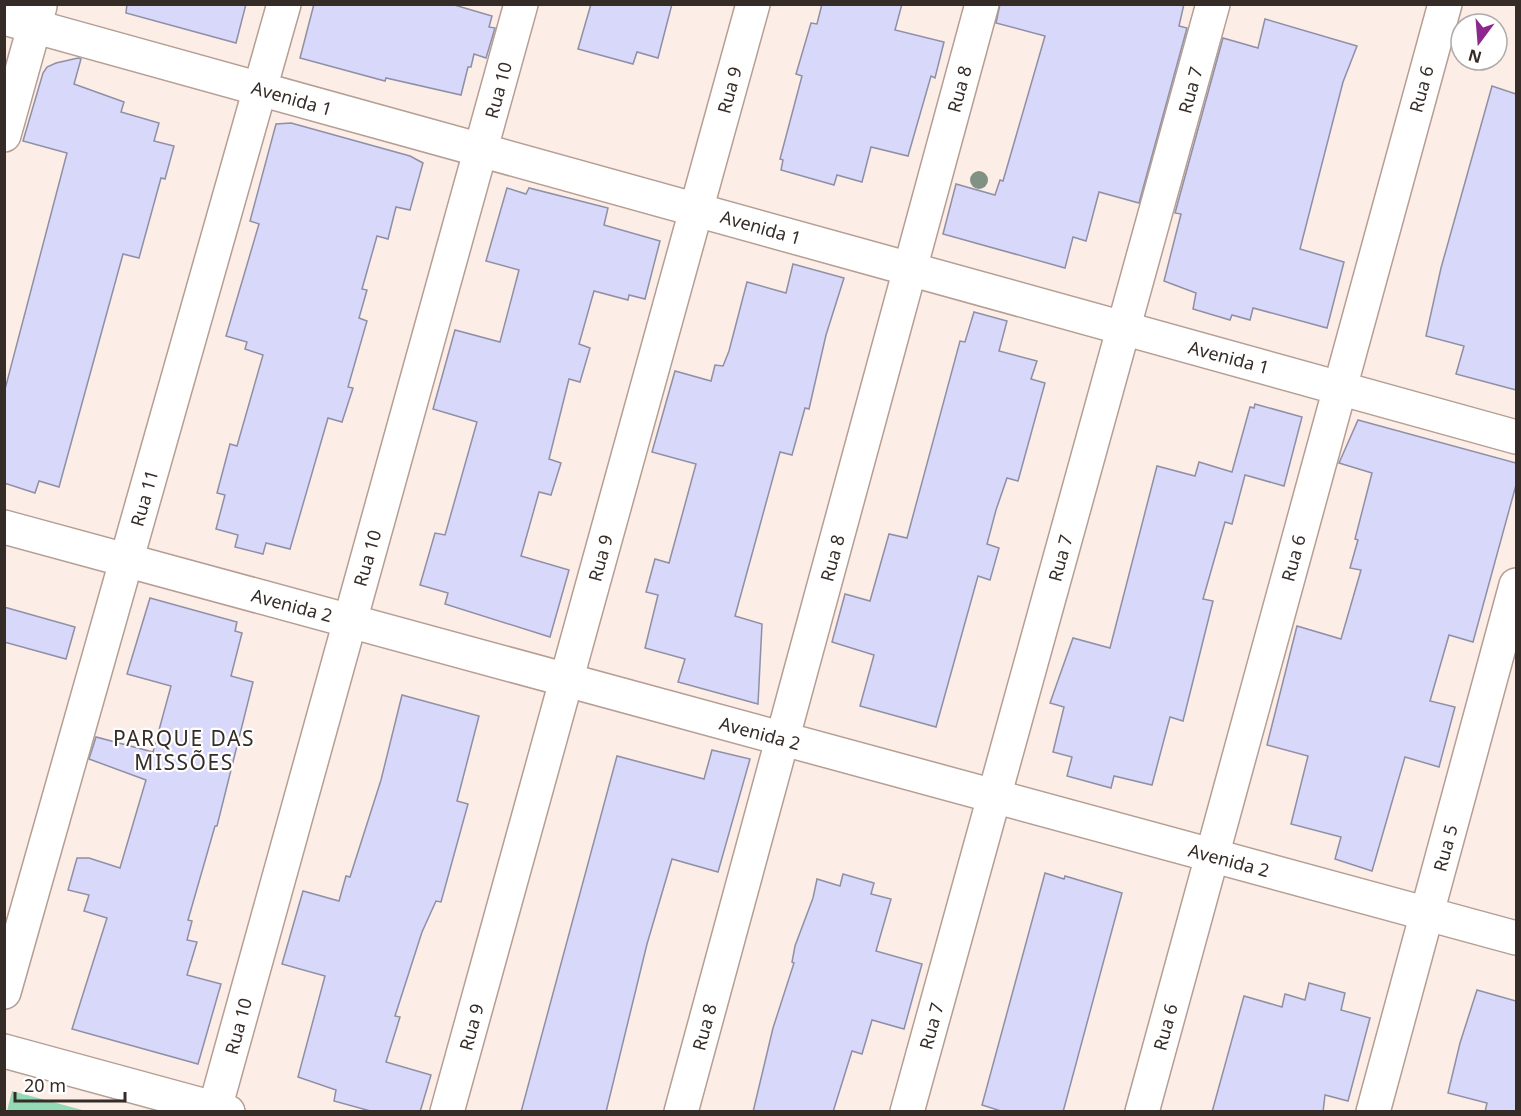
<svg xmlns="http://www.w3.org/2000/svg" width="1521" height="1116" font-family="'Noto Sans',sans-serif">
	<rect width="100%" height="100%" fill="#fcede6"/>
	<!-- green -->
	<polygon fill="#93d9b6" points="12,1091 86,1111 7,1111"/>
	<!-- building -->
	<g fill="#d8d8fb" stroke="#8f8fa5" stroke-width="1.5">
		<polygon points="127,4 246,4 236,43 126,13"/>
		<polygon points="314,4 451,4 492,16 489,27 495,28 486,58 474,54 471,67 468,67 461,95 386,78 385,81 300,58"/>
		<polygon points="591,4 672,4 658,58 637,52 633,64 578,49"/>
		<polygon points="822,4 902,4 895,30 944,42 935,78 931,76 908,156 871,147 862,182 837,175 834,185 781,170 783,160 780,159 802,76 796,74 811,23 817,24"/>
		<polygon points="1000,4 1184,4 1179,26 1187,28 1139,203 1099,192 1086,241 1073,237 1065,268 943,234 956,184 995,195 1000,180 1003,181 1045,36 996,23"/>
		<polygon points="1265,19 1357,46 1343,82 1300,249 1344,262 1327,328 1253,308 1250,320 1232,315 1230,320 1193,309 1196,293 1164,281 1181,214 1175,213 1223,38 1258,48"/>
		<polygon points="78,58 81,59 74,84 124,102 121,112 159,123 154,141 174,146 165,179 161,178 139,258 123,254 59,487 39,481 35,493 4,483 4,393 67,153 23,141 43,73 47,67 56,63"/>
		<polygon points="1492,86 1516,94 1516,390 1456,374 1464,346 1426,336 1441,268"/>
		<polygon points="291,123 410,156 423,163 410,210 396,207 388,239 377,236 362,289 367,290 359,318 367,321 348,387 353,388 342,422 328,418 290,549 266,543 263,554 235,547 238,535 216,529 225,495 217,493 230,444 237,446 263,355 245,349 247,342 226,336 259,224 250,221 276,124"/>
		<polygon points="507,188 526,194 529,188 608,208 604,225 660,241 645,299 629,295 628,300 594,291 579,344 590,348 580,382 569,379 549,459 561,463 551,495 539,492 521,556 569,570 550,637 445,604 448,593 420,585 435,533 445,535 477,422 433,409 455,330 500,342 519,270 486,261"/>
		<polygon points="793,264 844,278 826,335 809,409 805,408 792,455 780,452 735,616 762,624 758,704 678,682 685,659 645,648 658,595 646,592 655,559 669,563 696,464 652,452 675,371 711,381 715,365 723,366 729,351 747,282 786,293"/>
		<polygon points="974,312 1007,321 999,351 1037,361 1031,379 1045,383 1018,481 1007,478 996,510 987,544 999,548 990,580 978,576 936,727 860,706 874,655 832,642 845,594 870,601 889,534 907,538 960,341 965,342"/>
		<polygon points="1255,404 1302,417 1284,486 1245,475 1232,524 1225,522 1203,599 1213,601 1183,721 1170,717 1152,785 1114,776 1111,788 1067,776 1072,757 1053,752 1064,707 1050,703 1073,638 1110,648 1157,466 1195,476 1199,462 1232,472 1250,407 1254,408"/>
		<polygon points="1358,420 1516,463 1516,485 1473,642 1449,635 1430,701 1455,707 1439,767 1405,757 1372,871 1335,859 1341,837 1291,824 1308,756 1267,745 1297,626 1341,639 1361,570 1350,568 1358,540 1355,539 1372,473 1339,463"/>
		<polygon points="150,598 237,622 235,631 242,633 231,676 253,682 217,826 215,826 188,920 192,921 187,940 197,942 187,975 221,984 198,1064 72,1029 107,918 84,911 89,895 68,890 77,858 89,858 120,868 146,780 89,759 96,737 153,752 171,686 127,674"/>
		<polygon points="4,607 75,627 66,659 4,642"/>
		<polygon points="402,695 479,716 457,801 468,804 441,902 436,901 422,932 395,1016 400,1017 386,1062 431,1075 420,1112 374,1112 334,1101 336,1090 298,1077 325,976 282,964 303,891 339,901 346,876 350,877 381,780"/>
		<polygon points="712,750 750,759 718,872 672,859 647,944 606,1112 521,1112 617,756 704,779"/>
		<polygon points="1045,873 1064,879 1065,876 1122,893 1063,1112 1004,1112 982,1105"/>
		<polygon points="843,874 874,883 871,894 891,899 876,951 922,964 904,1029 872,1020 862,1054 852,1051 833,1112 753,1112 773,1028 794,963 792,962 795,946 813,898 817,879 840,886"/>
		<polygon points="1309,983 1345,993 1341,1010 1370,1018 1348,1101 1325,1095 1323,1112 1212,1112 1244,996 1282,1007 1285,994 1305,1000"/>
		<polygon points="1477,990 1516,1001 1516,1112 1485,1112 1487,1103 1448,1093 1460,1043"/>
	</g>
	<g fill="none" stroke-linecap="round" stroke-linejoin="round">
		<defs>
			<g id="minor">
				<polyline points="4,18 1516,437"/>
				<polyline points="4,135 40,6"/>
				<polyline points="4,527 1516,938"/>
				<polyline points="4,992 284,4"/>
				<polyline points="4,1051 228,1112"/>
				<polyline points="214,1112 521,4"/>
				<polyline points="447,1112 753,4"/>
				<polyline points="681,1112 982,4"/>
				<polyline points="907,1112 1213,4"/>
				<polyline points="1142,1112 1445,4"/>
				<polyline points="1373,1112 1516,585"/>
			</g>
		</defs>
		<!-- minor casing -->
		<use href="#minor" stroke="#b59e93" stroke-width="36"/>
		<!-- minor -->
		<use href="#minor" stroke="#fff" stroke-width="33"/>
	</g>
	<!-- trees -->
	<circle fill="#819285" cx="979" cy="180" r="9"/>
	<g text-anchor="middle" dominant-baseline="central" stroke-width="4.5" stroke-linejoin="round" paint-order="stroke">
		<!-- street labels -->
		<g font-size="18" fill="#352c28" stroke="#fff">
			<text transform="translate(959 89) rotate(-75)">Rua 8</text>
			<text transform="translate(1421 89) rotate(-75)">Rua 6</text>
			<text transform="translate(498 90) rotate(-75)">Rua 10</text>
			<text transform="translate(729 90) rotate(-75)">Rua 9</text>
			<text transform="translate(1190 90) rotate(-75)">Rua 7</text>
			<text transform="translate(292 98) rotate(16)">Avenida 1</text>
			<text transform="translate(761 227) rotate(16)">Avenida 1</text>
			<text transform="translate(1229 357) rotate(15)">Avenida 1</text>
			<text transform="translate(144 498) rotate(-74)">Rua 11</text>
			<text transform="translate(367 558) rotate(-74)">Rua 10</text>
			<text transform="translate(600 558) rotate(-75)">Rua 9</text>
			<text transform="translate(832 558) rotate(-75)">Rua 8</text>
			<text transform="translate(1060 558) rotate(-75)">Rua 7</text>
			<text transform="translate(1293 558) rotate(-75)">Rua 6</text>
			<text transform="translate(292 605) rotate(15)">Avenida 2</text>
			<text transform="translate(760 733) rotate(15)">Avenida 2</text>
			<text transform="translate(1445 848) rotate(-75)">Rua 5</text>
			<text transform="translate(1229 860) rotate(15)">Avenida 2</text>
			<text transform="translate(238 1026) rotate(-75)">Rua 10</text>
			<text transform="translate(931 1026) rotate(-75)">Rua 7</text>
			<text transform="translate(471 1027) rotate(-75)">Rua 9</text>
			<text transform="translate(704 1027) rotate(-75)">Rua 8</text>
			<text transform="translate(1165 1027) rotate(-75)">Rua 6</text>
		</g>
		<!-- quarter labels -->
		<g font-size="21" letter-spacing="1.5" fill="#352c28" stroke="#fff">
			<text x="184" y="738">PARQUE DAS<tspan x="184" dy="24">MISSÕES</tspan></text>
		</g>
	</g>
	<!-- border -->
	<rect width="1521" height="1116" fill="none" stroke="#352c28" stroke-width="12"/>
	<!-- north arrow -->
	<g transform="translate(1479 42) rotate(196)"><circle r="28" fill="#ffffff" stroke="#aeaba9" stroke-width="1.5"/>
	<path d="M0-4.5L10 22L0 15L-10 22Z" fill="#8c278e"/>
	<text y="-9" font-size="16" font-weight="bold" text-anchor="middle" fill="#352c28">N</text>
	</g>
	<!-- scale -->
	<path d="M15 1092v9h110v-9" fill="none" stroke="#352c28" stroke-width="3"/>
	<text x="24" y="1092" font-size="18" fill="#352c28" stroke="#ffffff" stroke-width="4.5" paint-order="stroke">20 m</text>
</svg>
